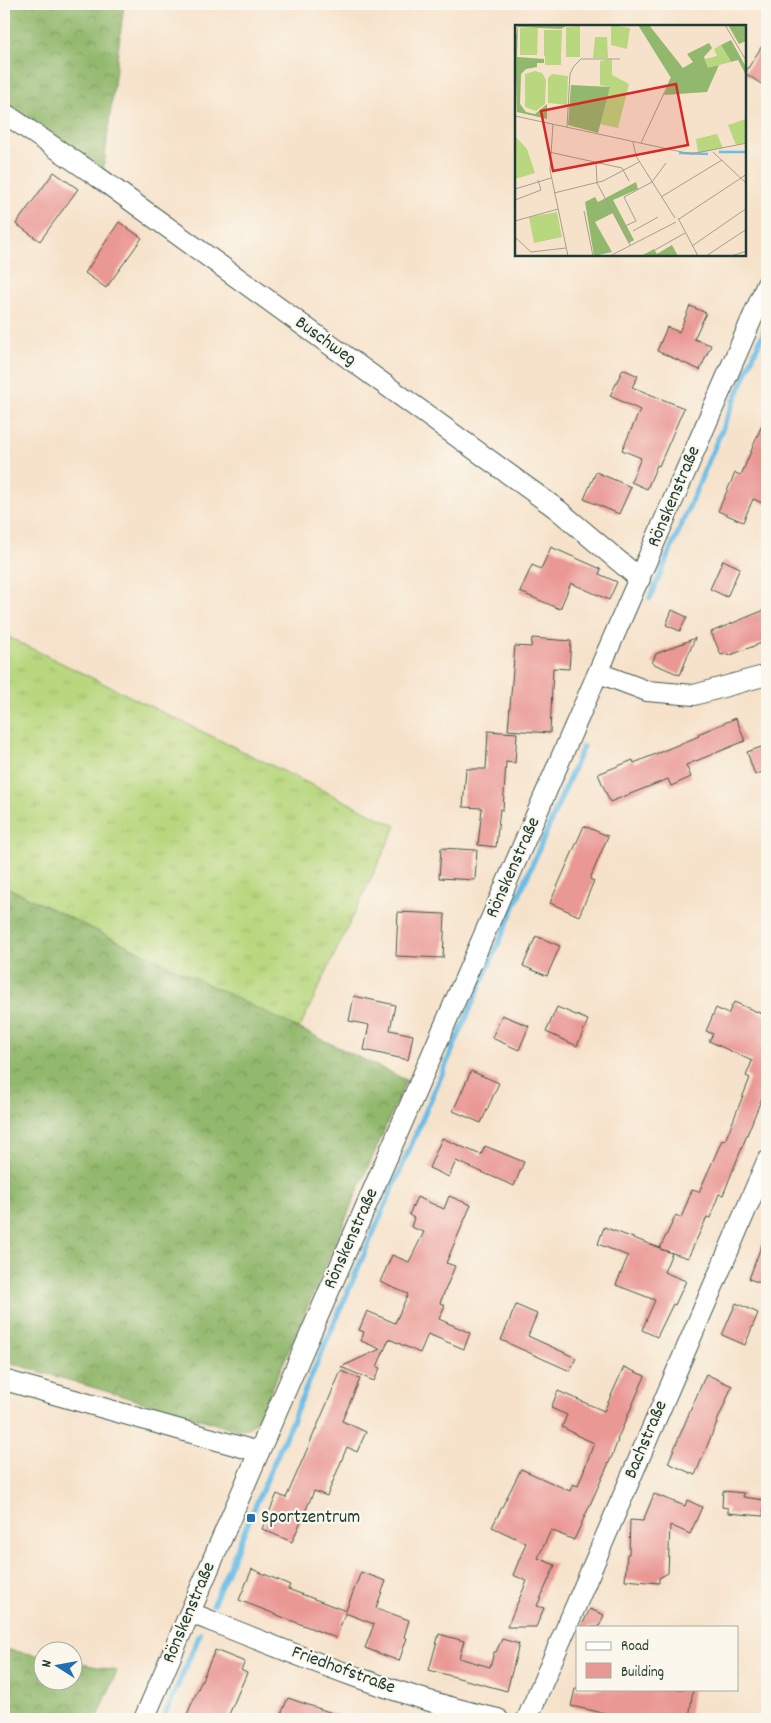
<svg xmlns="http://www.w3.org/2000/svg" width="771" height="1723" font-family="Dekko,sans-serif">
	<defs>
		<pattern id="grass-tufts" width="24" height="20" patternUnits="userSpaceOnUse" patternTransform="scale(1.25)"><rect width="24" height="20" fill="#b8d77e"/><path d="M3 7l-1-3M5 7V3M7 7l1-3M15 17l-1-3M17 17v-4M19 17l1-3" fill="none" stroke="#9eb96e"/></pattern>
		<pattern id="forest-crowns" width="20" height="18" patternUnits="userSpaceOnUse" patternTransform="scale(1.25)"><rect width="20" height="18" fill="#92b86d"/><path d="M2 6a3 3 0 1 1 6 0M12 15a3 3 0 1 1 6 0" fill="none" stroke="#77975a"/></pattern>
	</defs>
	<rect width="100%" height="100%" fill="#fbf7ec"/>
	<filter id="ink" filterUnits="userSpaceOnUse"><feTurbulence type="fractalNoise" baseFrequency=".02" numOctaves="2"/><feDisplacementMap in="SourceGraphic" scale="10" xChannelSelector="R" yChannelSelector="G"/><feConvolveMatrix kernelMatrix="1 2 1 2 8 2 1 2 1" color-interpolation-filters="sRGB"/></filter>
	<filter id="wash" filterUnits="userSpaceOnUse"><feTurbulence type="fractalNoise" baseFrequency=".0096" numOctaves="4" result="noise"/><feDisplacementMap in="SourceGraphic" scale="20" xChannelSelector="R" yChannelSelector="G"/><feGaussianBlur stdDeviation="1.12" result="paint"/><feColorMatrix in="noise" values="0 0 0 0 0 0 0 0 0 0 0 0 0 0 0 0 0 1.4 0 .05"/><feComposite in="paint" operator="in"/></filter>
	<g filter="url(#wash)">
		<rect width="100%" height="100%" fill="#f6e2ca"/>
		<!-- grass -->
		<polygon fill="url(#grass-tufts)" stroke="#6c8a59" points="4,635 396,826 299,1029 4,886"/>
		<!-- forest -->
		<g fill="url(#forest-crowns)" stroke="#587a50">
			<polygon points="4,4 124,4 103,172 4,105"/>
			<path d="M4,886L406,1080L261,1414C253,1428 249,1429 234,1429L4,1361Z"/>
			<polygon points="4,1649 42,1656 42,1680 72,1680 73,1662 117,1671 97,1719 13,1719 4,1707"/>
		</g>
		<g fill="none" stroke-linecap="round" stroke-linejoin="round">
			<!-- stream -->
			<g stroke="#6bbee7" stroke-width="5.5">
				<polyline points="650,598 767,324"/>
				<polyline points="213,1604 583,747"/>
				<polyline points="163,1719 200,1634"/>
			</g>
		</g>
		<g id="blocks">
			<!-- building -->
			<g fill="#ea9894">
				<polygon points="767,38 767,88 745,73"/>
				<polygon points="54,172 78,189 40,241 16,224"/>
				<polygon points="119,222 142,238 106,288 85,273"/>
				<polygon points="690,306 706,313 694,339 711,345 700,370 657,351 667,327 679,332"/>
				<polygon points="623,369 638,376 632,387 684,408 659,466 657,465 647,489 631,482 641,458 622,450 640,410 610,396"/>
				<polygon points="767,413 767,505 753,499 743,522 718,511 735,473 741,475"/>
				<polygon points="596,472 631,487 619,514 584,499"/>
				<polygon points="551,547 601,569 599,574 617,582 609,600 571,583 560,609 520,592 532,565 541,569"/>
				<polygon points="723,560 740,568 727,597 710,589"/>
				<polygon points="767,609 767,641 728,656 727,653 721,655 711,632"/>
				<polygon points="672,610 687,617 680,631 666,625"/>
				<polygon points="532,638 571,641 569,669 553,668 550,733 508,730 515,646 531,647"/>
				<polygon points="695,638 680,675 652,663 656,654"/>
				<polygon points="736,718 745,741 686,765 691,777 671,786 668,779 610,802 598,774 633,760 634,763 699,736 698,734"/>
				<polygon points="488,731 517,733 515,763 506,762 503,810 500,809 496,847 478,845 482,808 463,807 466,769 486,769"/>
				<polygon points="764,746 767,755 767,770 755,775 747,752"/>
				<polygon points="584,826 608,836 590,879 594,881 579,916 550,903"/>
				<polygon points="441,848 477,850 475,880 439,878"/>
				<polygon points="398,912 445,914 443,958 396,956"/>
				<polygon points="536,936 560,946 547,976 523,966"/>
				<polygon points="354,996 395,1005 390,1030 413,1035 408,1060 364,1050 369,1025 349,1021"/>
				<polygon points="734,1002 767,1016 767,1085 723,1195 719,1194 710,1218 707,1217 688,1258 660,1249 672,1253 664,1272 686,1281 675,1305 673,1304 657,1337 642,1330 655,1300 616,1285 628,1256 598,1244 604,1227 660,1248 676,1215 681,1218 692,1190 699,1192 722,1140 725,1141 750,1078 746,1076 752,1061 709,1041 713,1034 706,1031 716,1008 728,1014"/>
				<polygon points="557,1007 588,1020 577,1046 546,1032"/>
				<polygon points="502,1015 529,1026 519,1050 492,1038"/>
				<polygon points="471,1071 499,1083 481,1123 453,1111"/>
				<polygon points="442,1138 481,1155 485,1146 524,1162 514,1186 456,1161 449,1177 429,1168"/>
				<polygon points="449,1196 471,1205 446,1263 455,1266 440,1303 445,1305 439,1319 470,1333 464,1349 428,1334 420,1353 389,1339 377,1367 380,1368 374,1381 341,1367 380,1349 361,1341 364,1332 359,1330 367,1311 395,1323 408,1294 380,1282 392,1255 409,1262 424,1232 411,1227 414,1218 409,1215 417,1197 444,1209"/>
				<polygon points="765,1236 767,1236 767,1285 749,1279"/>
				<polygon points="736,1303 758,1313 745,1345 722,1335"/>
				<polygon points="516,1305 537,1314 528,1336 576,1358 570,1371 501,1340"/>
				<polygon points="624,1367 645,1376 617,1440 618,1440 612,1456 574,1540 551,1530 538,1558 555,1565 537,1606 544,1608 536,1627 507,1627 527,1581 513,1575 526,1543 492,1527 521,1469 570,1491 573,1484 578,1486 594,1443 576,1435 576,1434 562,1427 567,1415 551,1408 558,1391 604,1411"/>
				<polygon points="341,1371 360,1379 342,1421 366,1432 357,1452 347,1447 327,1496 314,1491 292,1542 262,1529 277,1494 286,1498"/>
				<polygon points="706,1374 732,1386 695,1475 668,1463"/>
				<polygon points="723,1491 744,1493 743,1497 764,1500 763,1516 728,1513 728,1508 722,1507"/>
				<polygon points="654,1494 685,1506 687,1500 702,1507 690,1534 670,1525 668,1573 659,1578 659,1583 625,1580 627,1554 629,1554 630,1520 643,1521"/>
				<polygon points="252,1569 290,1585 288,1589 346,1611 336,1638 239,1600"/>
				<polygon points="361,1572 386,1581 376,1608 409,1620 404,1637 407,1638 399,1661 365,1648 374,1624 345,1613"/>
				<polygon points="590,1609 604,1615 599,1627 581,1627"/>
				<polygon points="439,1634 464,1641 459,1658 490,1667 494,1652 496,1652 502,1639 519,1644 507,1691 429,1670"/>
				<polygon points="215,1650 245,1662 241,1670 247,1673 227,1719 185,1719"/>
				<polygon points="575,1689 693,1689 689,1719 632,1719 571,1706"/>
				<polygon points="288,1698 344,1717 344,1719 279,1719"/>
			</g>
		</g>
	</g>
	<g filter="url(#ink)">
		<use href="#blocks" fill-opacity="0" stroke="#3f564a" stroke-width="1"/>
		<g fill="none" stroke-linecap="round" stroke-linejoin="round">
			<defs>
				<g id="street">
					<polyline points="4,113 98,177 557,509 640,579"/>
					<polyline points="599,673 647,691 694,695 767,675"/>
					<polyline points="4,1380 259,1452"/>
					<path d="M191,1613C291,1653 392,1695 498,1719"/>
					<polyline points="144,1719 259,1452 767,284"/>
					<polyline points="527,1719 767,1161"/>
				</g>
			</defs>
			<!-- street casing -->
			<use href="#street" stroke="#3f564a" stroke-width="22"/>
			<!-- street -->
			<use href="#street" stroke="#fff" stroke-width="20"/>
		</g>
	</g>
	<!-- markers -->
	<rect fill="#1f6fb2" stroke="#fbf7ec" stroke-width="2" x="246" y="1513" width="10" height="10" rx="2.5"/>
	<g text-anchor="middle" dominant-baseline="central" stroke-width="4.5" stroke-linejoin="round" paint-order="stroke">
		<!-- street labels -->
		<g font-size="19" fill="#1f3d34" stroke="#fbf7ec">
			<text transform="translate(325 342) rotate(36)">Buschweg</text>
			<text transform="translate(675 497) rotate(-67)">Rönskenstraße</text>
			<text transform="translate(514 868) rotate(-66)">Rönskenstraße</text>
			<text transform="translate(352 1239) rotate(-66)">Rönskenstraße</text>
			<text transform="translate(647 1440) rotate(-67)">Bachstraße</text>
			<text transform="translate(190 1613) rotate(-67)">Rönskenstraße</text>
			<text transform="translate(343 1671) rotate(20)">Friedhofstraße</text>
		</g>
		<!-- poi labels -->
		<g font-size="19" fill="#1f3d34" stroke="#fbf7ec" text-anchor="start">
			<text x="261" y="1518">Sportzentrum</text>
		</g>
	</g>
	<!-- overview -->
	<g transform="translate(515 25)">
		<rect width="231" height="231" fill="#f6e2ca"/>
		<path d="M96,0L115,3L112,24L96,20ZM30,31H46V40H30ZM97,34V50L114,59L103,103L85,99L95,62L85,60V36ZM231,94V117L221,120L213,100ZM202,109L208,123L183,128L181,114Z" fill="#b8d77e"/>
		<path d="M3,0L51,1L46,4L3,2L2,32L29,34V38H22V42L11,44L6,49L5,79L11,87L20,89L32,79V94L2,87L0,16ZM123,0H134L168,43L178,37L172,29L194,18L197,23L189,32L193,42L204,40L192,67L149,70L156,53ZM213,0H231V16L224,19ZM216,15L231,42V50L223,35L216,37L206,20ZM56,60L95,62L83,108L53,100ZM121,157L123,164L98,175L119,215L114,218L98,188L80,197L97,227L79,231L70,177L80,172L83,177ZM157,220L163,231H126L139,224L142,229Z" fill="#92b86d"/>
		<path d="M0,111L12,124L20,148L0,154ZM42,187L47,212L19,218L14,192Z" fill="#b8d77e"/>
		<path d="M65,1V32H51V2ZM5,3H23L22,30H5ZM29,5H47L46,31H29ZM80,12H92L93,33H78ZM20,46L27,48L31,55L30,79L21,86L10,82V49ZM37,49L53,51L52,80L33,78V53Z" fill="#b8d77e"/>
		<path d="M206,20L216,37L193,43L190,34L202,31L199,24Z" fill="#b8d77e"/>
		<path fill="none" stroke="#6bbee7" stroke-width="2.5" d="M204,127H232M164,128L193,129"/>
		<path fill="none" stroke="#a0a08e" stroke-width="1" d="M210,0L232,37M0,91L176,129L232,118M38,99L35,145L53,231M52,102L55,49L59,41L66,34H105M118,117L121,131L160,193M126,118L156,53M34,127L107,143L114,156M198,127L232,159M81,137L82,158L115,220M0,164L36,153M39,168L88,156L124,137M146,172L207,135M0,175L26,165L23,155M69,186L78,231M163,193L183,231M164,194L232,149M0,196L43,184M106,203L121,196L109,172L137,157L151,138M118,206L143,192M0,212L16,227L51,223M177,221L232,183M140,225L170,208M95,231L161,197M191,231L232,204M216,231L232,226"/>
		<path fill="#d62828" fill-opacity="0.15" stroke="#d62828" stroke-width="2.5" d="M161,59L173,120L38,146L26,86Z"/>
		<rect width="231" height="231" fill="none" stroke="#1f3d34" stroke-width="2.5"/>
	</g>
	<!-- margin -->
	<rect width="771" height="1723" fill="none" stroke="#fbf7ec" stroke-width="20"/>
	<!-- legend -->
	<rect x="576" y="1626" width="162" height="65" fill="#fbf7ec" stroke="#a3ada2"/>
	<rect x="586" y="1642" width="25" height="8" fill="#ffffff" stroke="#a3ada2"/>
	<text x="621" y="1650" font-size="15" fill="#1f3d34">Road</text>
	<rect x="586" y="1663" width="25" height="15" fill="#ea9894" stroke="#a3ada2"/>
	<text x="621" y="1676" font-size="15" fill="#1f3d34">Building</text>
	<!-- north arrow -->
	<g transform="translate(58 1666) rotate(281)"><circle r="24" fill="#fbf7ec" stroke="#a3ada2"/>
	<path d="M0-4L9 19L0 12L-9 19Z" fill="#1f6fb2"/>
	<text y="-8" font-size="14" font-weight="bold" text-anchor="middle" fill="#1f3d34">N</text>
	</g>
</svg>
